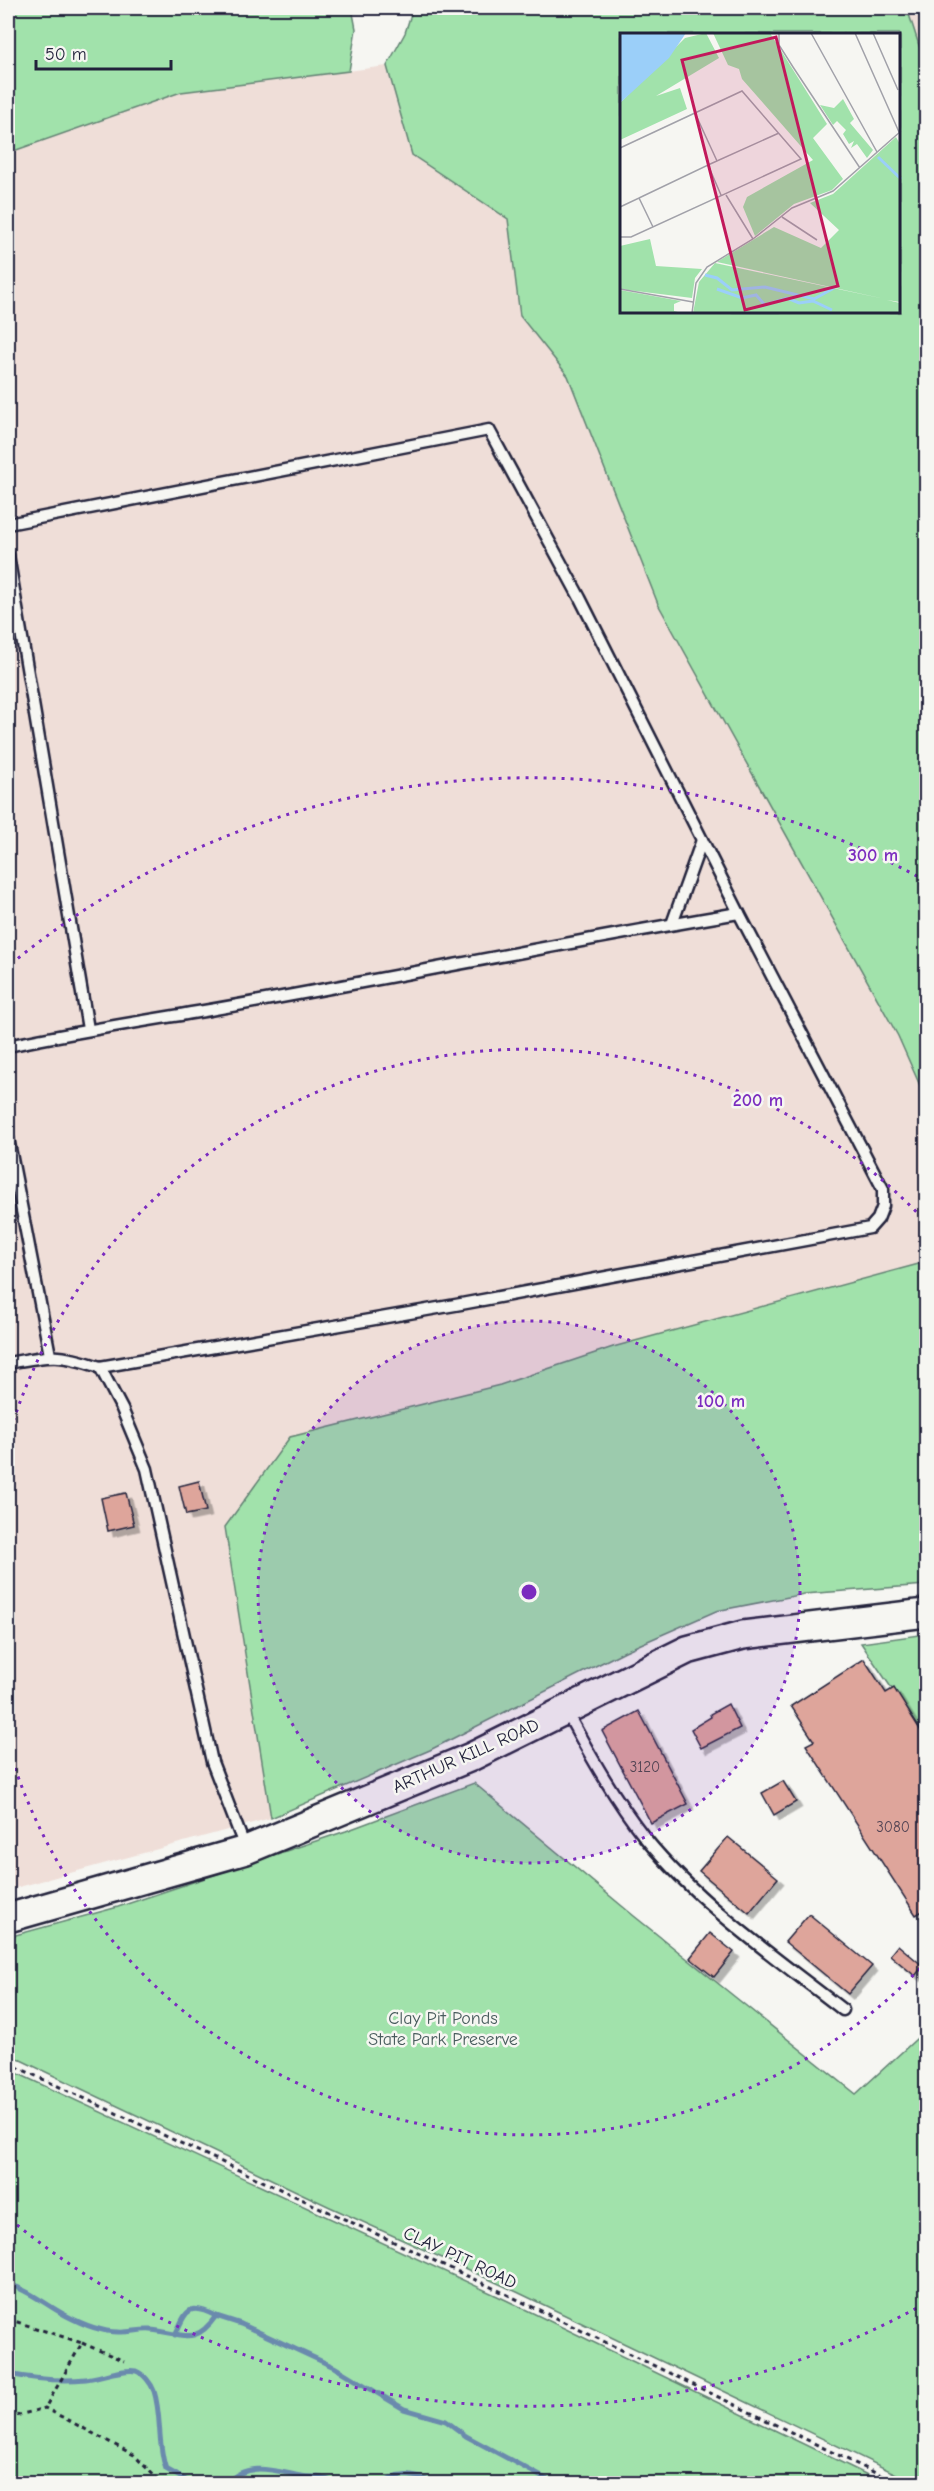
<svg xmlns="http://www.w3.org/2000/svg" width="934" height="2491" font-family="'Comic Neue',sans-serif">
	<defs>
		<filter id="shadow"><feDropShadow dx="5.5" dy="5.5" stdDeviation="0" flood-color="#0004"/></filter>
	</defs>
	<rect width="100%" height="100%" fill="#f6f6f2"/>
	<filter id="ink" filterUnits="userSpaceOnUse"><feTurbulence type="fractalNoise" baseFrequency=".0167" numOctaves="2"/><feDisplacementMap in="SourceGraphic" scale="12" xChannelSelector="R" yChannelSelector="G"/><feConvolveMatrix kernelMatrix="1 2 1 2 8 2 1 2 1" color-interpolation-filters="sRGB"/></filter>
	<g filter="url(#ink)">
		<!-- built -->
		<g fill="#efded8">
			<polygon points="907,8 926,8 926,67"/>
			<polygon points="387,66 412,155 508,219 520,316 568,376 658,604 898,1036 926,1099 926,1262 613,1347 500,1385 225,1527 271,1818 8,1890 8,153 181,92"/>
		</g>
		<!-- green -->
		<g fill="#a1e2ab" stroke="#628273" stroke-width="1.5" fill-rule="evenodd">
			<polygon points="8,8 352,8 356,29 349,71 181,92 8,153"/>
			<path d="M413,8H907L926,67V1099L898,1036L658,604L568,376L520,316L508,219L412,155L387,66L405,33ZM900,34V312H622V34Z"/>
			<polygon points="926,1262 926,1585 804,1594 716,1611 625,1651 430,1750 271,1818 225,1527 290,1437 500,1385 613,1347"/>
			<polygon points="926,1634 926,1739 861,1643"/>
			<polygon points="474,1783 634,1916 856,2094 926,2030 926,2483 915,2483 517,2292 330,2207 8,2054 8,1937 118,1907 346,1831"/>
			<polygon points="8,2069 506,2300 884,2483 8,2483"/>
		</g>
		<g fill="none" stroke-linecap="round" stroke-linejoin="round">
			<!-- stream -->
			<g stroke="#6b8aad" stroke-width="5">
				<path d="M8,2284C29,2290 46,2305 65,2315C80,2323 102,2332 118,2332C129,2333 140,2329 151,2330C183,2333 194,2347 216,2316L241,2324L334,2367L404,2409L446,2421L466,2436L555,2484"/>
				<path d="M175,2335C187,2310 188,2302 216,2316"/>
				<path d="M8,2374C34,2379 59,2382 86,2379C99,2378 123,2368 136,2371C144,2374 151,2383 154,2391C162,2416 157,2444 166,2469L193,2484"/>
				<path d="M226,2484C247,2460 275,2471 301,2476C312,2478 319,2476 329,2480V2484"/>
				<path d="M383,2484C396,2472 412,2475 427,2480L430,2484"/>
			</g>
		</g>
		<!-- building -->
		<g fill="#dea59b" stroke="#22223b" stroke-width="1.5" filter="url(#shadow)">
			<polygon points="199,1481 206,1511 186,1515 179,1486"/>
			<polygon points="126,1493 134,1525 108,1531 101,1498"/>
			<polygon points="864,1659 886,1693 894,1688 926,1739 926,1909 916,1915 806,1745 814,1741 791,1706"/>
			<polygon points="728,1704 740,1728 701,1748 691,1729 711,1717 710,1714"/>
			<polygon points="639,1711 688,1804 651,1823 602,1731"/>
			<polygon points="783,1781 796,1802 774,1815 762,1793"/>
			<polygon points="728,1837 778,1878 749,1913 699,1871"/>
			<polygon points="809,1914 872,1966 848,1994 785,1942"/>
			<polygon points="710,1933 734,1952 714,1977 690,1958"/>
			<polygon points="898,1945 923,1966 915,1976 890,1955"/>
		</g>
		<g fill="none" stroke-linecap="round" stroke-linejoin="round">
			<defs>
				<g id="service">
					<path d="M8,524L489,430L580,598L739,913L883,1189V1206L878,1219L870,1228L461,1304L100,1367C58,1353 50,1355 8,1363"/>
					<polyline points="8,555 88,1029"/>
					<polyline points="672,924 702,840"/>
					<path d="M8,1046C73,1032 138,1022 204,1011C382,980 560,943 739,913"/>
					<polyline points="8,1138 50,1355"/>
					<polyline points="100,1367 122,1409 147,1469 212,1762 246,1850"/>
					<path d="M566,1711C590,1755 615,1800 646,1839C701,1906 775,1957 843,2010"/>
				</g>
				<polyline id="tertiary" points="8,1918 246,1850 471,1757 687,1650 743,1635 926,1613"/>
			</defs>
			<!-- service casing -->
			<use href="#service" stroke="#22223b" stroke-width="15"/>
			<!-- tertiary casing -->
			<use href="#tertiary" stroke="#22223b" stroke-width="32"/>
			<!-- path -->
			<g stroke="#22223b" stroke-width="3" stroke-dasharray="4.5 4.5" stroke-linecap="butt">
				<polyline points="8,2063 506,2294 898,2484"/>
				<polyline points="8,2319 82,2343 45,2408"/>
				<polyline points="82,2343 124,2361"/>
				<polyline points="8,2418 45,2408 134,2455 162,2484"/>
			</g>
			<!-- service -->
			<use href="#service" stroke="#f6f6f2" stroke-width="10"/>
			<!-- tertiary -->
			<use href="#tertiary" stroke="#f6f6f2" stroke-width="27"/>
		</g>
	</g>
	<!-- distance rings -->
	<circle cx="529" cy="1592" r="271" fill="#7b2cbf" fill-opacity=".12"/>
	<g fill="none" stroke="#7b2cbf" stroke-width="3" stroke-dasharray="3 6">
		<circle cx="529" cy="1592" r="271"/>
		<path d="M926 1962A543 543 0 0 1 8 1746M8 1438A543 543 0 0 1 926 1222"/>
		<path d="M924 2304A814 814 0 0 1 11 2220M11 964A814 814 0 0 1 924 880"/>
	</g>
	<g text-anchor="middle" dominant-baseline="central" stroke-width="5" stroke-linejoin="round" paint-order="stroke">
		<!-- number labels -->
		<g font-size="15" fill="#514353">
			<text x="645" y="1767">3120</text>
			<text x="893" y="1827">3080</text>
		</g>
		<!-- street labels -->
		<g font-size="18" fill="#22223b" stroke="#f6f6f2">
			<text transform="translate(466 1756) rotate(-24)">ARTHUR KILL ROAD</text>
			<text transform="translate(460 2258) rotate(25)">CLAY PIT ROAD</text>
		</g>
		<!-- park labels -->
		<g font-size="18" fill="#485c5d" stroke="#f6f6f2">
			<text x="443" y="2018">Clay Pit Ponds<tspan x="443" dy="21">State Park Preserve</tspan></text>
		</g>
	</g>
	<!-- overview -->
	<g transform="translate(620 33)">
		<rect width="280" height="280" fill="#f6f6f2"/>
		<path d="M86,0L99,25L36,63L60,55L67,76L0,107V70L65,5ZM93,0H150L207,91L193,105L223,146L212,157L174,171L135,203L123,174L127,164L193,127L122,46L119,36L108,32ZM223,66L234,86L230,90L253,117L247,125L237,111L231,115L234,108L229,111L223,101L226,97L217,88L213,92L200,72L214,75ZM276,104L281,113L280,269L267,267L280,270V280H73L79,249L95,230L265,266L97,229L154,194L201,215L219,197L190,170L213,161ZM30,206L36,233L82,236L75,245L72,265L0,256V213ZM0,257L61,268L54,271V278L62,280H0Z" fill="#a1e2ab"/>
		<path d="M0,0H66L49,25L0,70Z" fill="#9bcff9"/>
		<path fill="none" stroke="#9bcff9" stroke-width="3" d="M258,124L281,146M85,242L97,245L112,257L145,254L194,266L214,255M97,256L122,265L136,262L145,272L167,265L179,270L193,268L212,277"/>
		<path fill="none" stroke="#a1a1a9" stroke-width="1.5" d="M159,0V12L173,34L240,135M191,0L257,119M235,0L279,99M253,0L278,57M75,80L97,128M0,115L122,58L181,126L11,204H0M88,132L159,100M106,162L133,206M19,165L88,132L101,162M0,174L19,165L33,194M162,184L197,207M0,256L73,269M72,280L76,250L87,234L133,206L172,175L213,158L281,98"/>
		<path fill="#c2185b" fill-opacity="0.15" stroke="#c2185b" stroke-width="3" d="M156,4L218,253L125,277L62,27Z"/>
		<rect width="280" height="280" fill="none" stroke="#22223b" stroke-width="3"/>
	</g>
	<circle cx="529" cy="1592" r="9" fill="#7b2cbf" stroke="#f6f6f2" stroke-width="3"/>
	<g font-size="18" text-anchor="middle" font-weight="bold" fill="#7b2cbf" stroke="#f6f6f2" stroke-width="5" stroke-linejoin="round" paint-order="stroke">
		<text x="873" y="861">300 m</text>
		<text x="758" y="1106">200 m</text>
		<text x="721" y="1407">100 m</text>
	</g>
	<!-- margin -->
	<rect width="934" height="2491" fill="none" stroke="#f6f6f2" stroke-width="30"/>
	<rect x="15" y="15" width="904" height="2461" fill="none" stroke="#22223b" stroke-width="2" filter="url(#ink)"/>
	<!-- scale -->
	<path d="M36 60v9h135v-9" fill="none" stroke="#22223b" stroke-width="3"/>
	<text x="45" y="60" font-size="18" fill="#22223b" stroke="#f6f6f2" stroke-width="4.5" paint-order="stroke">50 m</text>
</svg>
